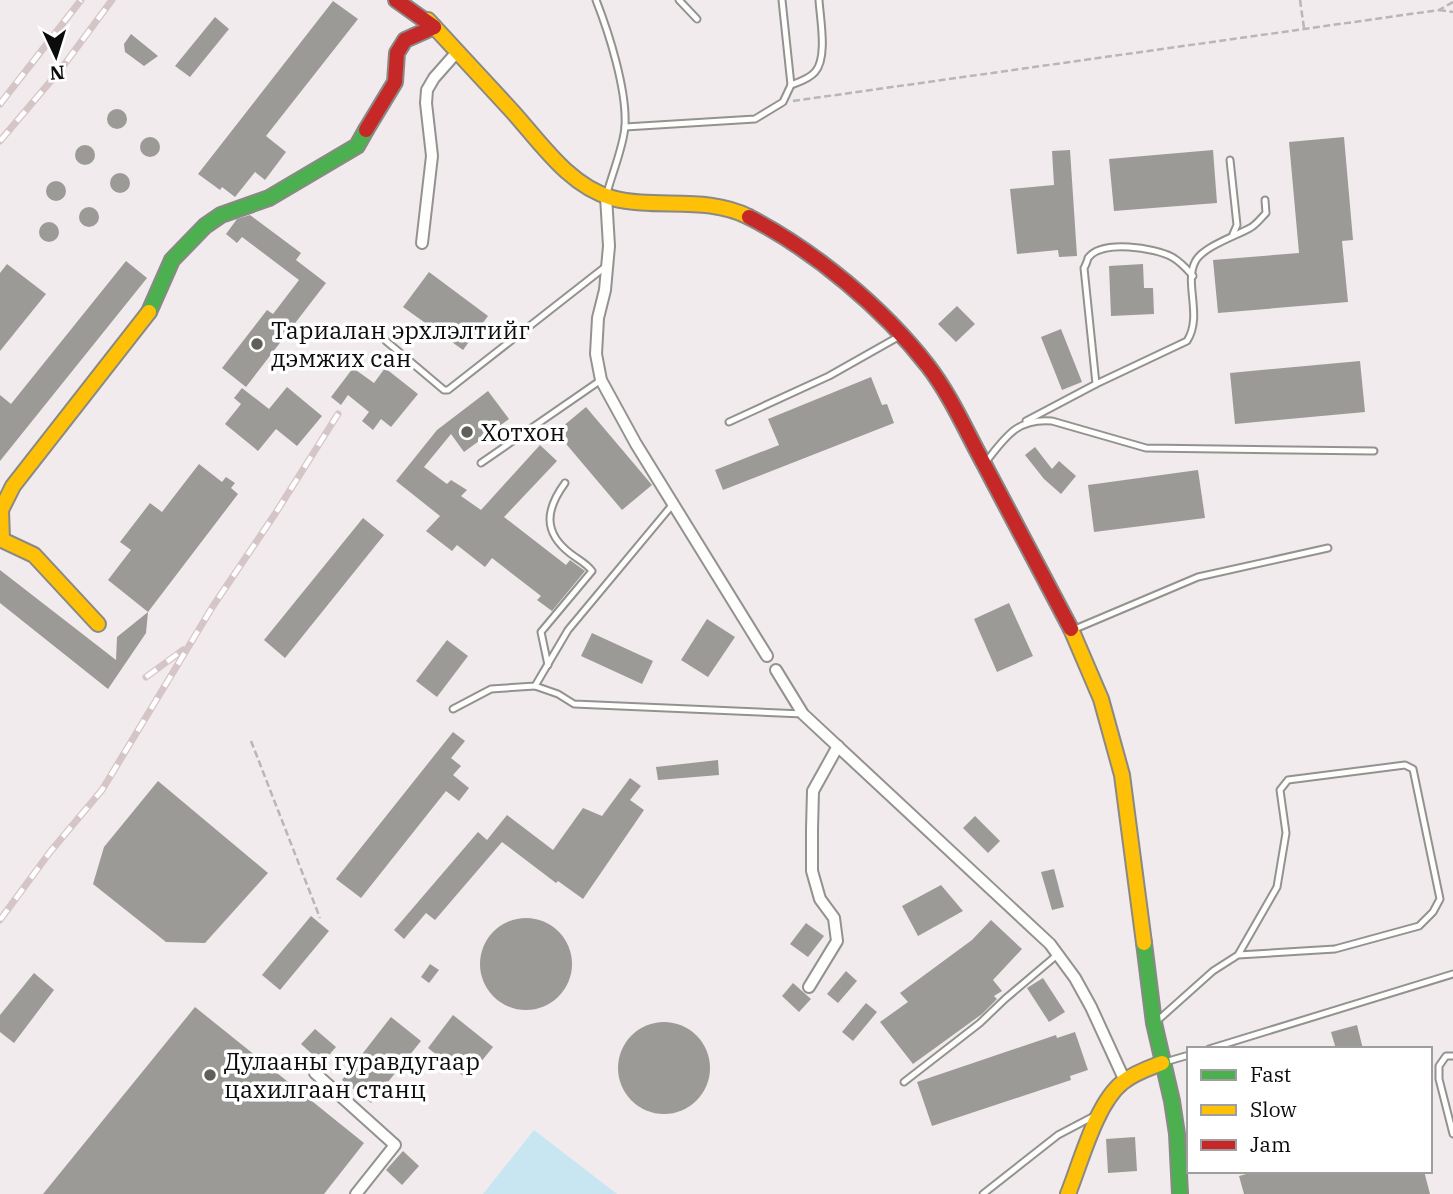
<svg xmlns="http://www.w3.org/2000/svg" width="1453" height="1194" font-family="'IBM Plex Serif',serif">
	<rect width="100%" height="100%" fill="#faf8f0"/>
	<!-- industrial -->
	<path fill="#f1ebed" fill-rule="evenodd" d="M0,0H1453V1194H0ZM1189,1049H1430V1171H1189Z"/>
	<!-- water -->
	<polygon fill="#c8e6f2" points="534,1130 617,1194 483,1194"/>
	<!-- building -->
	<g fill="#9c9a96">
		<polygon points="333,1 358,19 266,136 286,152 265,180 255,172 235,197 222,187 220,190 198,174"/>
		<polygon points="215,17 229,29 190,77 175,66"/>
		<polygon points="131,34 158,56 144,66 125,52 124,44"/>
		<circle cx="117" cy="119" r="10"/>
		<polygon points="1344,137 1353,240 1342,241 1348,302 1218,313 1213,260 1299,253 1289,142"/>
		<circle cx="150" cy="147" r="10"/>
		<circle cx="85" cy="155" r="10"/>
		<polygon points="1070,150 1077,256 1059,257 1058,250 1017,254 1010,189 1054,185 1052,151"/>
		<polygon points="1213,150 1217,203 1114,211 1109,159"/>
		<circle cx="120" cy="183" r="10"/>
		<circle cx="56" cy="191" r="10"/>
		<circle cx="89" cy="217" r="10"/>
		<polygon points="250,215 301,253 296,260 326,283 246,387 222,368 267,310 273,314 299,280 242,237 237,243 226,234 237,219"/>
		<circle cx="49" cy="232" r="10"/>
		<polygon points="126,261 147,278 0,461 0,395 11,404"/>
		<polygon points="7,264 46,294 0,351 0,273"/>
		<polygon points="1143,264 1144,288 1153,288 1154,314 1111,316 1109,266"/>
		<polygon points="429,272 488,316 463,350 403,307"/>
		<polygon points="957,306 975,324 956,342 938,324"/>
		<polygon points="1061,329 1082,382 1062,390 1041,337"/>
		<polygon points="1360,361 1365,412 1235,424 1230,373"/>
		<polygon points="353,368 374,383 385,368 418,394 391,427 381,419 373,430 362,421 369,412 348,395 341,405 331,397"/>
		<polygon points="871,377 882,405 887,404 894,423 723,490 715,470 779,445 768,419"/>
		<polygon points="287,387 322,416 297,446 276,429 258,451 225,424 241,404 234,398 242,388 269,409"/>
		<polygon points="488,391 509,419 464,452 451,434 424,467 447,484 451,480 467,490 461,496 481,510 540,445 557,461 504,517 566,565 570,560 585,571 552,611 537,600 541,596 492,558 485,567 457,545 452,551 426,531 440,516 396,481 437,430"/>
		<polygon points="586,407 652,485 622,510 556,432"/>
		<polygon points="1035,447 1052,469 1059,461 1076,476 1061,494 1044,479 1025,455"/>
		<polygon points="199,464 222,482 226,477 235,483 231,488 238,494 148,612 108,580 131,550 120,542 150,503 162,512"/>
		<polygon points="1198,470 1205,518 1094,532 1088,485"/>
		<polygon points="363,518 384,535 285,658 264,640"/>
		<polygon points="0,570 116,660 117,637 148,612 146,633 108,689 0,603"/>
		<polygon points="1009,603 1033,656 997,672 974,619"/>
		<polygon points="707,619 735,637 708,677 681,660"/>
		<polygon points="592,633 653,661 642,684 581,656"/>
		<polygon points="447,640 468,656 437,697 416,681"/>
		<polygon points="453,732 465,741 451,758 461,766 453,775 469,788 459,801 446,791 361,898 336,879"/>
		<polygon points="718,760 719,775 658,780 656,767"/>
		<polygon points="630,778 641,786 630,800 644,810 583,899 558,881 556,883 502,842 435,920 426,913 404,939 394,930 478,832 487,840 507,815 553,850 583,808 602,816"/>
		<polygon points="158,781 268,873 205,943 166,942 93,884 104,847"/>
		<polygon points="975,816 1000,841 988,853 963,828"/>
		<polygon points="1054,869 1064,907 1052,910 1041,872"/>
		<polygon points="941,885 963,911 918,936 902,906"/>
		<polygon points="311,916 329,931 280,990 262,975"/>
		<circle cx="526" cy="964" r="46"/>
		<polygon points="991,920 1022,949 993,980 1002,991 994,996 997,999 982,1014 913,1064 880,1022 908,1002 900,993 972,940"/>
		<polygon points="806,923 824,936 808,957 790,944"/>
		<polygon points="430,964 439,970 429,983 421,977"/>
		<polygon points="846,971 857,981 838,1003 827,994"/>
		<polygon points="34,973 54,990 14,1043 0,1032 0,1015"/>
		<polygon points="1043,978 1065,1012 1049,1022 1027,988"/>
		<polygon points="793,983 811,999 799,1012 782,996"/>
		<polygon points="866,1003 877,1012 853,1041 842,1032"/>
		<polygon points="195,1007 364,1143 324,1194 43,1194"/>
		<polygon points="453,1015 493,1047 467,1079 428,1048"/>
		<polygon points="391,1017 421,1041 371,1103 342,1080"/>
		<circle cx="664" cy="1068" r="46"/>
		<polygon points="1357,1025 1363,1049 1336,1049 1331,1032"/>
		<polygon points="315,1029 336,1047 322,1063 301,1044"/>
		<polygon points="1075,1032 1088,1070 1070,1076 1071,1080 932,1126 917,1082 1056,1035 1057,1038"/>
		<polygon points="1135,1137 1137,1171 1108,1173 1106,1139"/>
		<polygon points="403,1151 419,1166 402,1185 386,1170"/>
		<polygon points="1257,1171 1424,1171 1430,1194 1244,1194 1239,1176"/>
	</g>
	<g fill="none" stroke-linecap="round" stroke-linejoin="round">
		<defs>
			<g id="lane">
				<path d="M596,0C609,33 627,90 625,126C624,145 612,174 607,193"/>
				<polyline points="679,0 697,19"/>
				<path d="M791,85C799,82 809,79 815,72C828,58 820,18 819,0"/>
				<polyline points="625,127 755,119 783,102 791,85 782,0"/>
				<polyline points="1230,160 1237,225 1233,234"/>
				<polyline points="386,341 444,390 448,390 605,267"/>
				<path d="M1096,384L1187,341C1203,316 1184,284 1195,262C1202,247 1236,236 1250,228C1256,225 1261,218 1266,213L1265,200"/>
				<path d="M1026,421L1096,384L1084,268C1085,267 1088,259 1088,258C1102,239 1155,248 1172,257C1181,262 1186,268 1193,276"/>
				<polyline points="729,422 829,376 898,337"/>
				<polyline points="481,463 601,380"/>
				<path d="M985,463C1005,438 1016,418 1052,421L1146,448L1374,451"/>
				<polyline points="1075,629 1198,577 1328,548"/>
				<path d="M548,665L541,632L592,571C587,564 579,560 571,554C542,532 546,509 565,483"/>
				<polyline points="535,686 558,694 574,704 803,714"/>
				<polyline points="453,709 491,689 535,686 568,630 673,504"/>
				<polyline points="1157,1021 1213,971 1238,955 1277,887 1286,833 1280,790 1288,780 1405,765 1413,769 1440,899 1433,912 1419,926 1335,949 1238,955"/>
				<polyline points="1209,1049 1453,974"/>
				<polyline points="1453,1056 1446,1056 1439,1066 1439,1079 1453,1134"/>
				<polyline points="1165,1062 1189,1055"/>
				<polyline points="904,1082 980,1023 1005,999 1057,955"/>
				<polyline points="983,1194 1058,1135 1096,1115"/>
			</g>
			<g id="street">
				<polyline points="606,196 609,246 605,290 598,318 596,354 601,380 636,444 767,656"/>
				<polyline points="422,243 432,156 426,103 427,90 434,78 457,52"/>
				<polyline points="776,670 803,714 1050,944 1075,978 1091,1007 1125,1081"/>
				<polyline points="809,987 837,941 834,918 820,899 812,871 812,829 813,791 838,746"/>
				<polyline points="315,1073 395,1145 356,1194"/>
			</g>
			<g id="fast">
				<polyline points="149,312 172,260 205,226 221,215 269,198 357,146 366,130"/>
				<polyline points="1144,943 1154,1023 1172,1101 1177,1134 1180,1194"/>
			</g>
			<g id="slow">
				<path d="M428,20C456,50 484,81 512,111C540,142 569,186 612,198C657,210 706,195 749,217"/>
				<polyline points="98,624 34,555 2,540 1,510 13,486 149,312"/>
				<polyline points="1071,629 1101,699 1122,775 1144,943"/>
				<path d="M1068,1194C1081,1162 1096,1103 1123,1082C1134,1073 1149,1068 1162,1063"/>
			</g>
			<g id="jam">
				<polyline points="396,0 434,27"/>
				<polyline points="366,130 395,82 397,53 405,40 434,27"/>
				<path d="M749,217C815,251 883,308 928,366C951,396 966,431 984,464C1013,519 1042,574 1071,629"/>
			</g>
		</defs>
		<!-- lane casing -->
		<use href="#lane" stroke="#93928f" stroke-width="9"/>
		<!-- street casing -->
		<use href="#street" stroke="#93928f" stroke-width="14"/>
		<!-- fast casing -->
		<use href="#fast" stroke="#8a8985" stroke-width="18"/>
		<!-- slow casing -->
		<use href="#slow" stroke="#8a8985" stroke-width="18"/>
		<!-- jam casing -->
		<use href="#jam" stroke="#8a8985" stroke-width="18"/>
		<!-- path -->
		<g stroke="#b7b7b5" stroke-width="2.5" stroke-dasharray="7 3.5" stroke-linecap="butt">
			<polyline points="1300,0 1304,28"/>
			<polyline points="1439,10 1453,12"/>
			<polyline points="793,101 1439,10 1453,2"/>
			<polyline points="251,741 320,918"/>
		</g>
		<!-- lane -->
		<use href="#lane" stroke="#fefefd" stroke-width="5"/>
		<!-- street -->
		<use href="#street" stroke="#fefefd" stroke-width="10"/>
		<!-- fast -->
		<use href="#fast" stroke="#4caf50" stroke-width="14"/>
		<!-- slow -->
		<use href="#slow" stroke="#ffc107" stroke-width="14"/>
		<!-- jam -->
		<use href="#jam" stroke="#c62828" stroke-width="14"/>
		<defs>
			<g id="rail">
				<polyline points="0,104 81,0"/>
				<polyline points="0,141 61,69 112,0"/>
				<polyline points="146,677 183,650"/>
				<polyline points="0,920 50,852 102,790 213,606 275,514 338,414"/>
			</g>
		</defs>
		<!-- rail casing -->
		<use href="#rail" stroke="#d6c5c6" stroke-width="7"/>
		<!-- rail -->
		<use href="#rail" stroke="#fff" stroke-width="4.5" stroke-dasharray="13" stroke-linecap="butt"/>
	</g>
	<!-- markers -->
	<g fill="#5f5f5c" stroke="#fff" stroke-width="2.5">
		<circle cx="257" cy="344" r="7"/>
		<circle cx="467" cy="432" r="7"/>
		<circle cx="210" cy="1075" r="7"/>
	</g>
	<g text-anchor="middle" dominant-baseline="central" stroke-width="7" stroke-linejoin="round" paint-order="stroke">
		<!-- poi labels -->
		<g font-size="24" fill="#0c0c0c" stroke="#fff" text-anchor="start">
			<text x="271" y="330">Тариалан эрхлэлтийг<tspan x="271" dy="28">дэмжих сан</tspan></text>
			<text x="481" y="432">Хотхон</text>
			<text x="224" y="1061">Дулааны гуравдугаар<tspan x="224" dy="28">цахилгаан станц</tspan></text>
		</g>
	</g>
	<!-- legend -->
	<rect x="1187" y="1047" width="245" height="126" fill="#ffffff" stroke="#9e9e9e" stroke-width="2"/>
	<rect x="1201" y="1070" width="35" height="10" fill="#4caf50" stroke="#9e9e9e" stroke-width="2"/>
	<text x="1250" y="1082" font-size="21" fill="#0c0c0c">Fast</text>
	<rect x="1201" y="1105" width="35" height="10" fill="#ffc107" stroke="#9e9e9e" stroke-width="2"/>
	<text x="1250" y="1117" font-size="21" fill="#0c0c0c">Slow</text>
	<rect x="1201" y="1140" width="35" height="10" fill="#c62828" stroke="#9e9e9e" stroke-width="2"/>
	<text x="1250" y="1152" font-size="21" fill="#0c0c0c">Jam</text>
	<!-- north arrow -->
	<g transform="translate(56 56) rotate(176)" stroke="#ffffff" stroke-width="5" paint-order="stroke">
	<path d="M0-5L12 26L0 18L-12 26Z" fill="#0c0c0c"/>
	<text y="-10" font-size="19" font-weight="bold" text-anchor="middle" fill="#0c0c0c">N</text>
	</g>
</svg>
